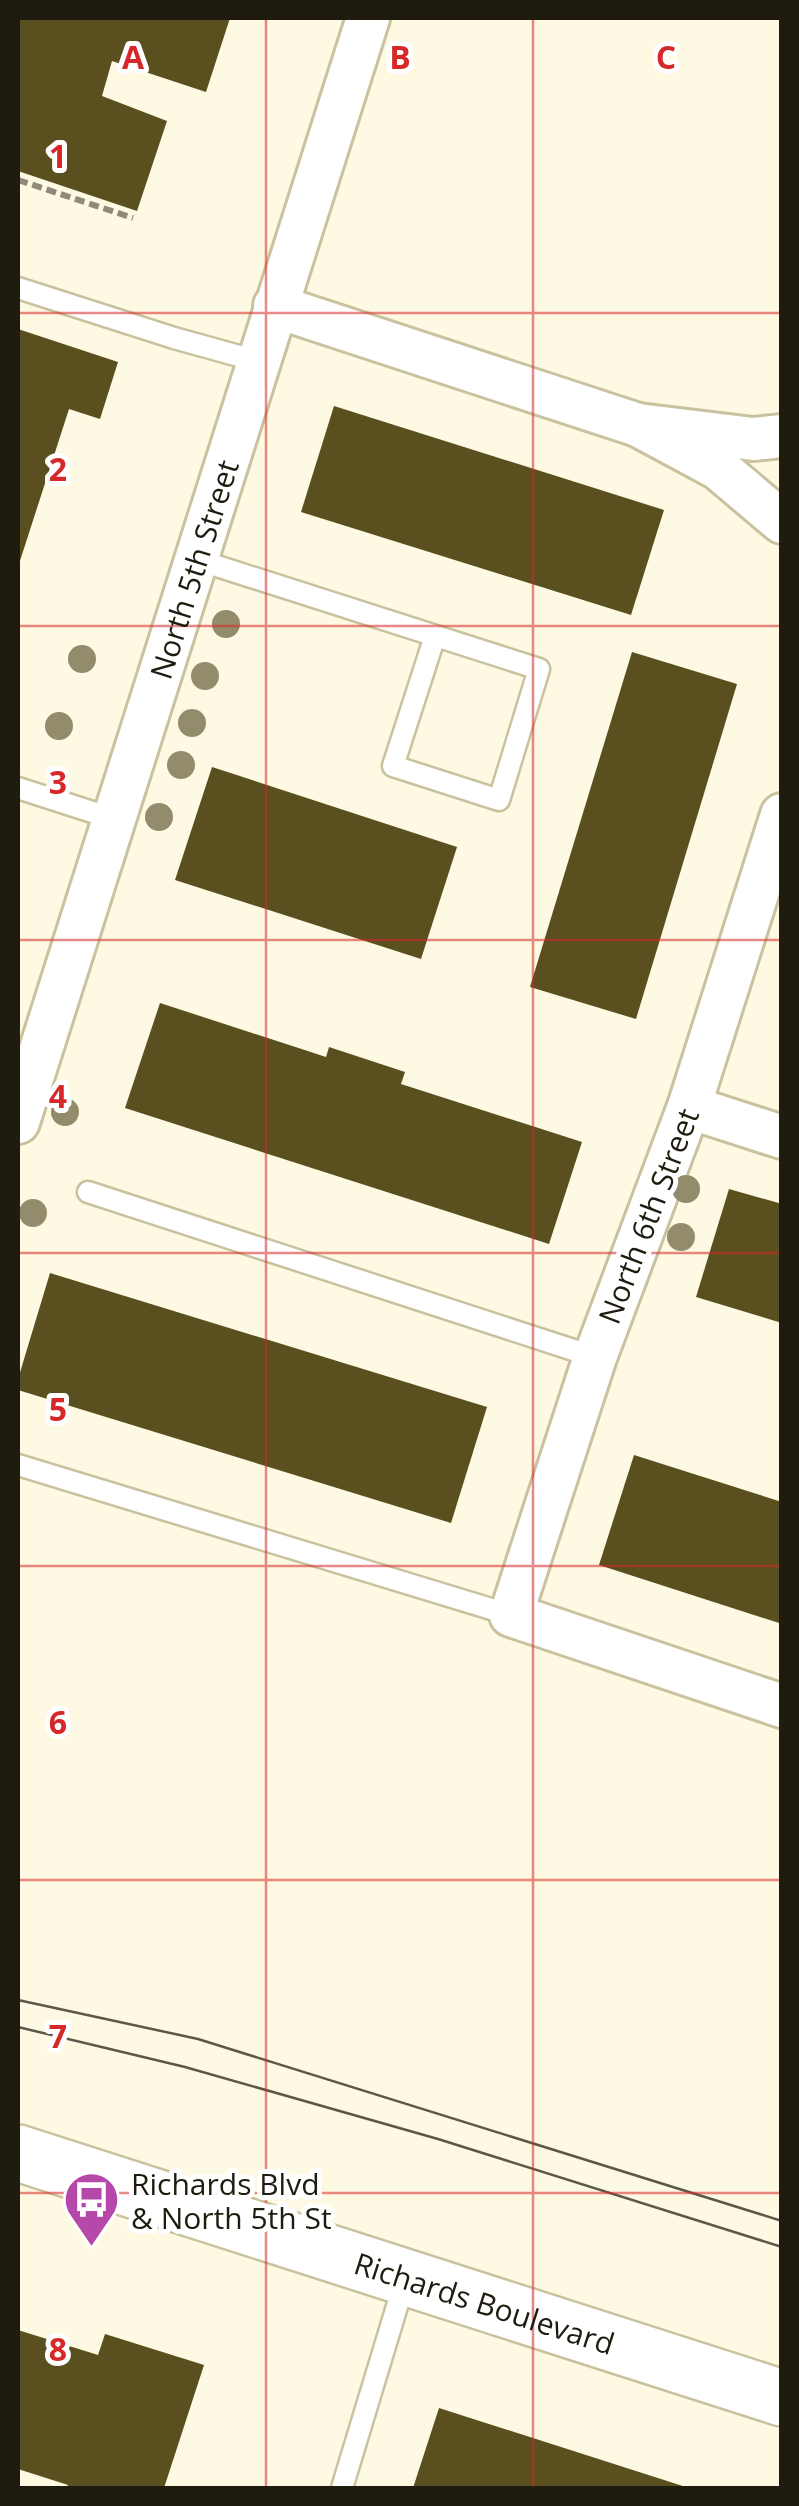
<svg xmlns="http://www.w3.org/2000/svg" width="799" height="2506" font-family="'Open Sans',sans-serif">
	<rect width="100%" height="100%" fill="#fef9e3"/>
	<!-- building -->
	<g fill="#594f1f">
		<polygon points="18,18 230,18 206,92 112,61 102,96 167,121 137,211 18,171"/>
		<polygon points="18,329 118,362 100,419 69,409 18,567"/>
		<polygon points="334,406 664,510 631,615 301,512"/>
		<polygon points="632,652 737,684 636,1019 530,987"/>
		<polygon points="212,767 457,847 421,959 175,880"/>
		<polygon points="160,1003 326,1057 329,1047 405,1072 401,1084 582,1142 549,1244 125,1108"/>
		<polygon points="729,1189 782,1204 782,1323 696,1297"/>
		<polygon points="50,1273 487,1407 451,1523 18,1390 18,1379"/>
		<polygon points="634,1455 782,1502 782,1624 599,1565"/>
		<polygon points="18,2330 98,2355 105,2334 204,2365 164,2488 66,2488 68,2485 18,2469"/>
		<polygon points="439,2408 689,2488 413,2488"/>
	</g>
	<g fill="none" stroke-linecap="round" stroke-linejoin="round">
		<defs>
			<g id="service">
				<polyline points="18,288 174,338 257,361"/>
				<polyline points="195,559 539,669 499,800 393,766 435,636"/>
				<polyline points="18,788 114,819"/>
				<polyline points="88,1192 595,1357"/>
				<polyline points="18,1465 511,1615"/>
				<polyline points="342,2488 405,2280"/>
			</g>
			<g id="minor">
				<polyline points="275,306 638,425"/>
				<polyline points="782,436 753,439 638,425 718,468 782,522"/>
				<polyline points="782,815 689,1107 595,1357 511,1615 782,1706"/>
				<polyline points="689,1107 782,1137"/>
				<path id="s1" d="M18,1122L368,18"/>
			</g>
			<g id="primary">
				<path id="s2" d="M18,2153L782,2398"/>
			</g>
		</defs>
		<!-- service casing -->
		<use href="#service" stroke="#cac29e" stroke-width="25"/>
		<!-- minor casing -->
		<use href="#minor" stroke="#cac29e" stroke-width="48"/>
		<!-- primary casing -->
		<use href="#primary" stroke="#cac29e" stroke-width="60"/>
		<!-- path -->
		<polyline stroke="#8f8b79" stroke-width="6" stroke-dasharray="10 5" stroke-linecap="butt" points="18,180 133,218"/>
		<!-- service -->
		<use href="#service" stroke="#fff" stroke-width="20"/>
		<!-- minor -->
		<use href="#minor" stroke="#fff" stroke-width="42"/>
		<!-- primary -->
		<use href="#primary" stroke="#fff" stroke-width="55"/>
		<!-- tram -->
		<g stroke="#5c5849" stroke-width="2.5">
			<polyline points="18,2000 198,2039 782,2221"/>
			<polyline points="18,2027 185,2067 438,2139 782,2247"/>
		</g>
	</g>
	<!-- trees -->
	<g fill="#938c6c">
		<circle cx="226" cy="624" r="14"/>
		<circle cx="82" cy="659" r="14"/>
		<circle cx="205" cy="676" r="14"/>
		<circle cx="192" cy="723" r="14"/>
		<circle cx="59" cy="726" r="14"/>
		<circle cx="181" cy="765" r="14"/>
		<circle cx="159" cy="817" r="14"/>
		<circle cx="65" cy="1112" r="14"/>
		<circle cx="686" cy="1189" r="14"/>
		<circle cx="33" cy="1213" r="14"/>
		<circle cx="681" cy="1237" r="14"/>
	</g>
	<!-- grid -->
	<path fill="none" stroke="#d62828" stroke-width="2.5" stroke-opacity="0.55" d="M266,18V2488M533,18V2488M18,313H782M18,626H782M18,940H782M18,1253H782M18,1566H782M18,1880H782M18,2193H782"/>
	<!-- icons -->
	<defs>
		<symbol id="bus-pin" viewBox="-11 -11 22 30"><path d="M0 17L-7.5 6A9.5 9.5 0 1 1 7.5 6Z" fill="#b548a8" stroke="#fff"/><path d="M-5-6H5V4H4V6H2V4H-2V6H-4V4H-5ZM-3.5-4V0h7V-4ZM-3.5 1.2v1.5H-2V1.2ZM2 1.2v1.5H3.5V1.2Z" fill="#fff"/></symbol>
	</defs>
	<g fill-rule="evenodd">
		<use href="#bus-pin" x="60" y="2168" width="63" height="86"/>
	</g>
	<g text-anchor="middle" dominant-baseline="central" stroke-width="10" stroke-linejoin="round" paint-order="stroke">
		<!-- street labels -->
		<g font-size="30" fill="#1f1c0f" stroke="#fff">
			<text stroke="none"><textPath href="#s1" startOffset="580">North 5th Street</textPath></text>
			<text transform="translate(648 1216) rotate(-69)">North 6th Street</text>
			<text stroke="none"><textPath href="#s2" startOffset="490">Richards Boulevard</textPath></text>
		</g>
		<!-- poi labels -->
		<g font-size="30" fill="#1f1c0f" stroke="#fff" text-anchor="start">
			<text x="131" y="2183">Richards Blvd<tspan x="131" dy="34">&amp; North 5th St</tspan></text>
		</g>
	</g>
	<g font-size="32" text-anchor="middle" font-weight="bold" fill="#d62828" stroke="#fff" stroke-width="10" stroke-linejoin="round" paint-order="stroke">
		<text x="133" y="69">A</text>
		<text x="400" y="69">B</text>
		<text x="666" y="69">C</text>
		<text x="58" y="168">1</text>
		<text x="58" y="481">2</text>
		<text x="58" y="794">3</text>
		<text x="58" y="1108">4</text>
		<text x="58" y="1421">5</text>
		<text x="58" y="1734">6</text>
		<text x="58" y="2048">7</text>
		<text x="58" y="2361">8</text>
	</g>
	<!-- border -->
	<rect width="799" height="2506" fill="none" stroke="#1f1c0f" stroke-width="40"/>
</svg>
